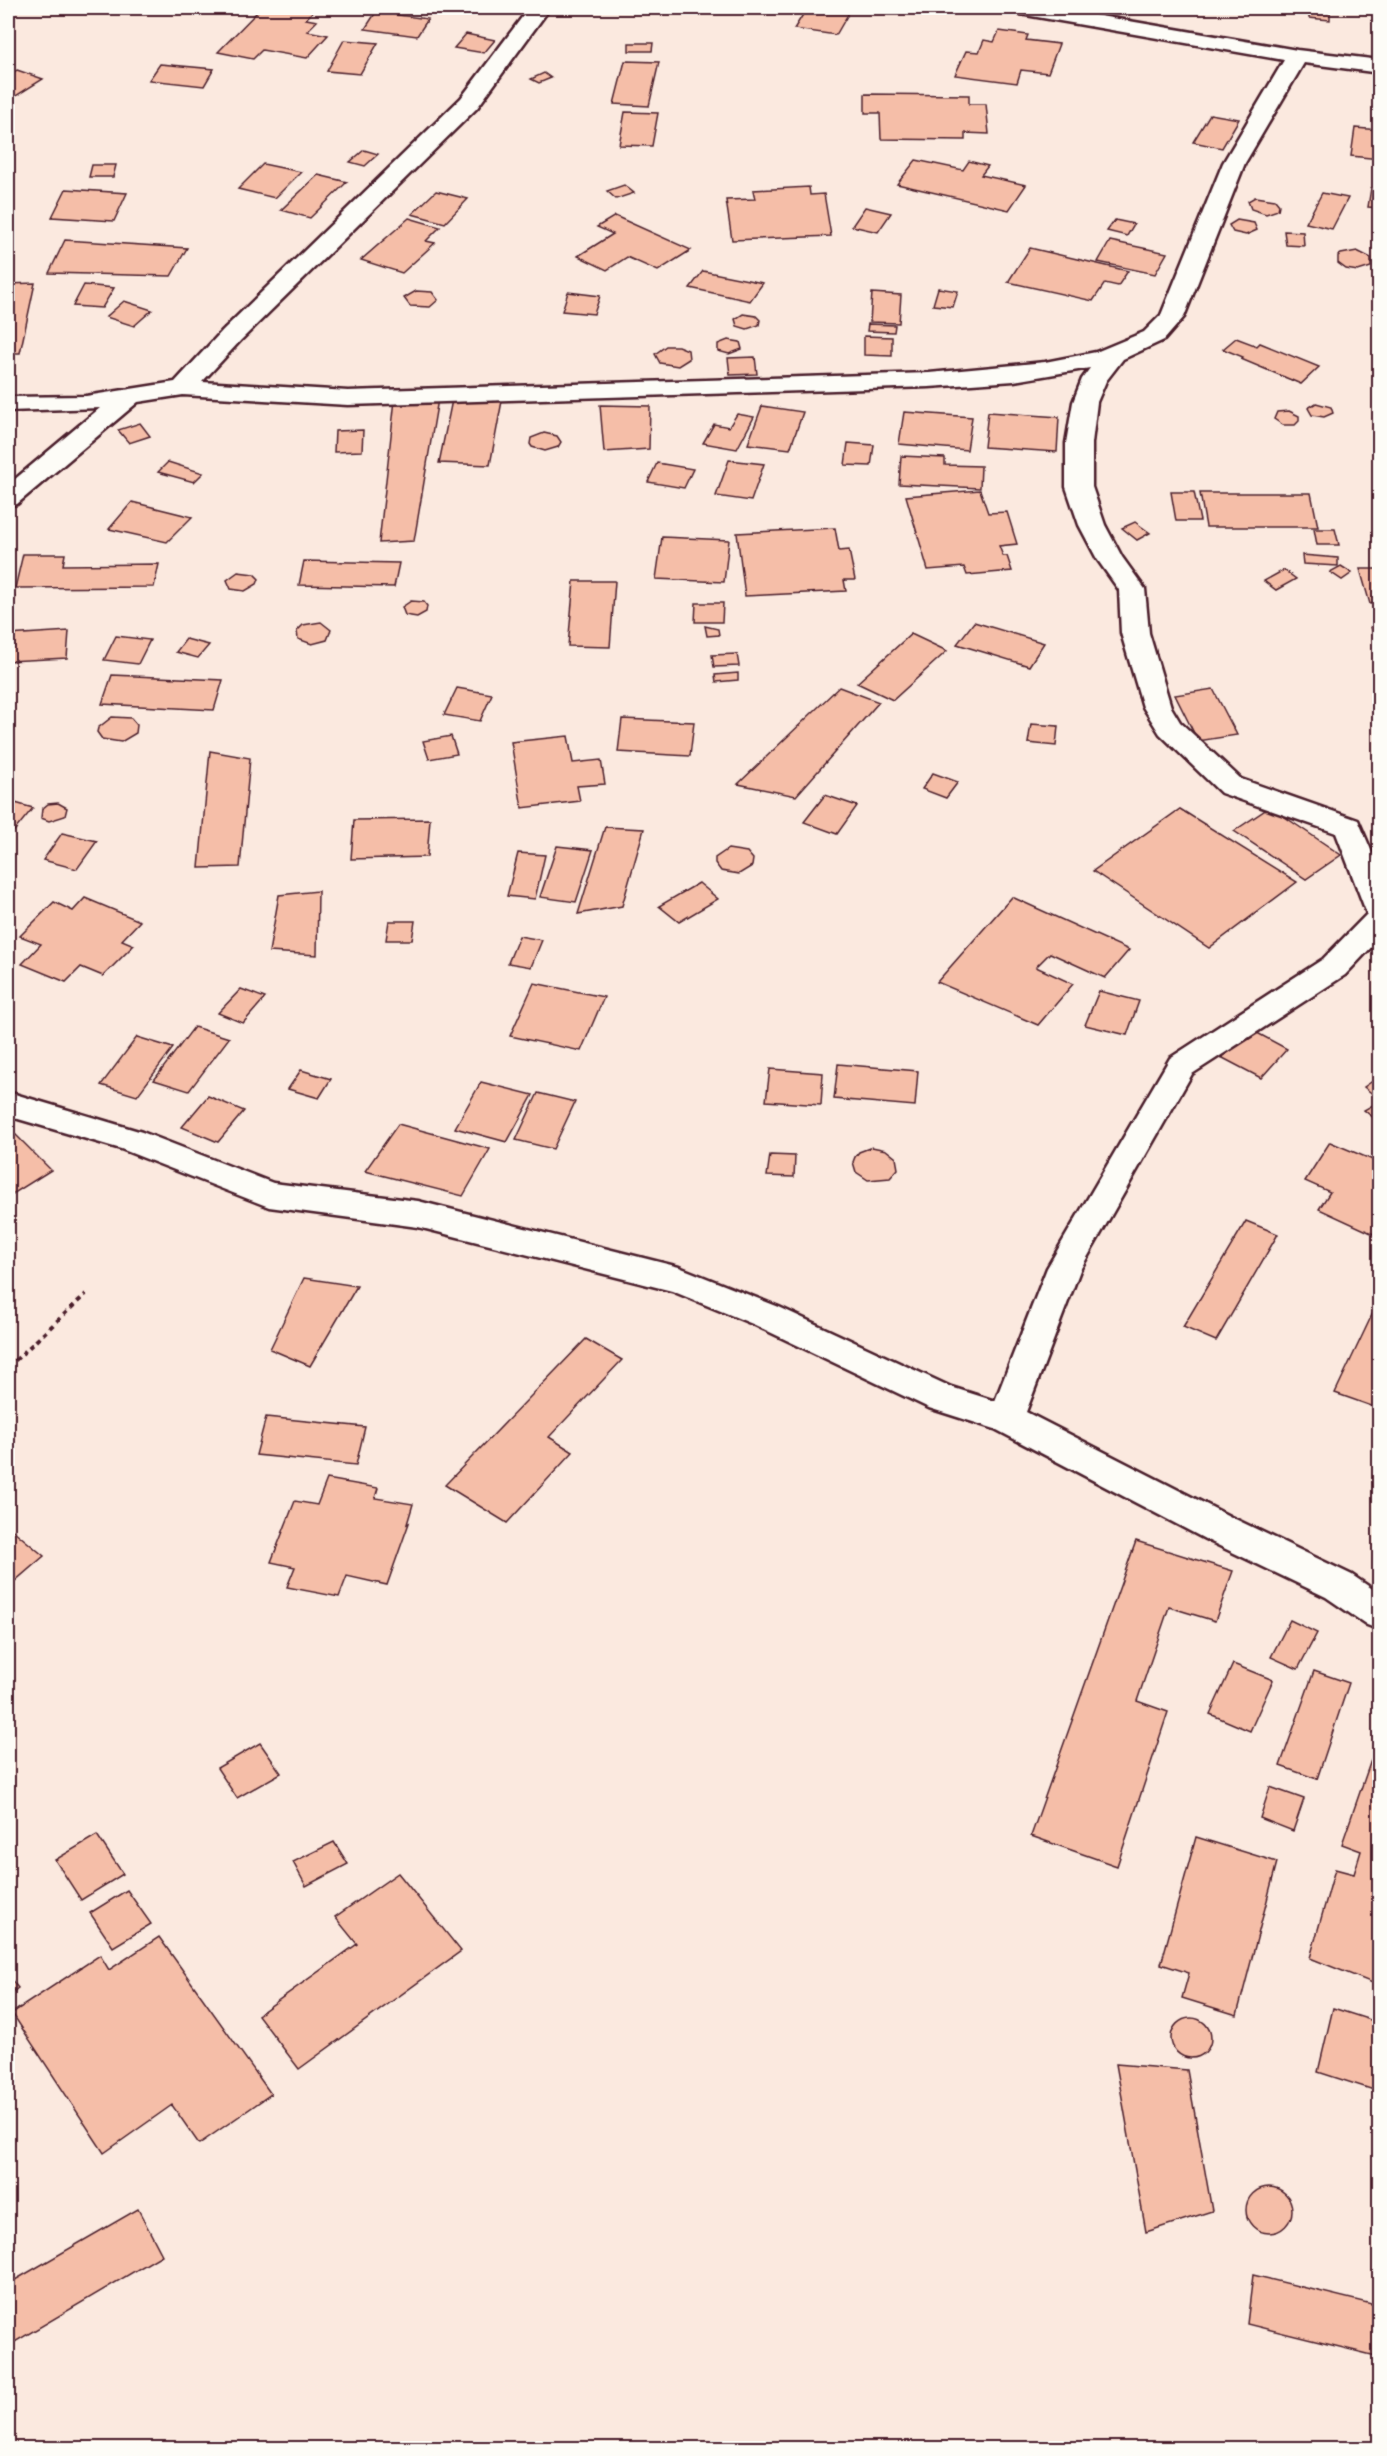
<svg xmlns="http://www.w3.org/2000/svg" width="1387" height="2456" font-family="Itim,sans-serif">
	<rect width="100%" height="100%" fill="#fbe9df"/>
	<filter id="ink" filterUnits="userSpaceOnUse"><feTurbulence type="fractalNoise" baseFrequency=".0167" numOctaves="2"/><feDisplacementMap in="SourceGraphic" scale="12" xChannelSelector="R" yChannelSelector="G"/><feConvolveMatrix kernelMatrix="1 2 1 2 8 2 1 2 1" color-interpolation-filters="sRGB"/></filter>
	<g filter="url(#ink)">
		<!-- building -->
		<g fill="#f5bea8" stroke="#4a1f2b" stroke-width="1.5">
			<polygon points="261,8 315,9 306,19 317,21 307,31 328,35 307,58 262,50 253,59 218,52"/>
			<polygon points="807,8 841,8 851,9 836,35 794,29"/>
			<polygon points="1309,10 1330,11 1330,20 1309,18"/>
			<polygon points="376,12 428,19 417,36 365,29"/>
			<polygon points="999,31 1028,35 1026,40 1059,44 1048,73 1021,70 1017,83 955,75 966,51 979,52 984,40 994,42"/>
			<polygon points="466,34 495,40 484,53 454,48"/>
			<polygon points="344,40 378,43 360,74 327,71"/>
			<polygon points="629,43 653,43 652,51 629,51"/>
			<polygon points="625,61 659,62 649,106 614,104"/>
			<polygon points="160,64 214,69 204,86 149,80"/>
			<polygon points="17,70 43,79 8,101 8,76"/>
			<polygon points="544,73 551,78 539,83 531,79"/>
			<polygon points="865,94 969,95 969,104 986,104 989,134 965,133 965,140 881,139 880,113 865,113"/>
			<polygon points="625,112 658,113 652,146 619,145"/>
			<polygon points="1210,114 1239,119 1222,148 1193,142"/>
			<polygon points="1355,128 1380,130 1380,159 1351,156"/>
			<polygon points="364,150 378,154 365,166 350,162"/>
			<polygon points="916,160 963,170 969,161 988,166 981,175 1026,185 1009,210 897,184"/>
			<polygon points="263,164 301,172 275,198 238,189"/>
			<polygon points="92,165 116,165 113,177 89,177"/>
			<polygon points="318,175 347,182 310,218 281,210"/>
			<polygon points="624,185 634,193 616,199 607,191"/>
			<polygon points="809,187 810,195 824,194 831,236 732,240 726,200 755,199 753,190"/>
			<polygon points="1371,188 1380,189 1380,208 1368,207"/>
			<polygon points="66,189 127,193 114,221 52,217"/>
			<polygon points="436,191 468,199 445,223 412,214"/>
			<polygon points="1322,193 1348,198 1332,229 1306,223"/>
			<polygon points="1255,197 1275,200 1279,205 1278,210 1266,214 1251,209 1248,201"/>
			<polygon points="865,207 891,213 878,232 852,226"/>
			<polygon points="615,216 691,250 658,271 627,257 607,270 578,256 613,234 597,227"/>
			<polygon points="409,218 440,227 426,241 435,243 402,273 361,260"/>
			<polygon points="1115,220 1134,224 1127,236 1107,231"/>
			<polygon points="1237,220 1254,223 1257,230 1246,235 1233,232 1229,225"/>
			<polygon points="1284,231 1303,232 1304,246 1286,245"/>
			<polygon points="65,240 187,248 171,276 49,273"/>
			<polygon points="1110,241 1167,253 1155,274 1098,262"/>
			<polygon points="1030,248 1128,271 1118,286 1105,283 1093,301 1008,282"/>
			<polygon points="1357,251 1371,258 1371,267 1358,271 1346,269 1338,263 1338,256 1341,254"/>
			<polygon points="703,271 763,283 750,301 690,288"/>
			<polygon points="35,283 20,353 8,353 8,284"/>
			<polygon points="84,285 114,288 102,308 73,306"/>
			<polygon points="938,288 958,291 953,307 933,305"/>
			<polygon points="416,291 432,292 438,300 430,307 410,306 404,298"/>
			<polygon points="568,292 600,296 594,314 562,311"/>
			<polygon points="872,293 901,295 899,323 870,322"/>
			<polygon points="124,301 152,310 134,326 106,317"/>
			<polygon points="743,314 756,316 760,320 759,325 747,329 737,326 735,319"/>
			<polygon points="868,324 895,325 894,332 867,331"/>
			<polygon points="864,336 892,337 892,356 864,355"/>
			<polygon points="1236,338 1257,346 1260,343 1319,367 1301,384 1241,359 1243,357 1223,349"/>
			<polygon points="728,340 740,342 742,349 729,354 718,351 718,344"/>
			<polygon points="666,346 678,346 688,350 689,359 678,366 660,363 655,354"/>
			<polygon points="755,357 757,374 730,375 728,358"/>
			<polygon points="438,399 414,541 379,543 395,400"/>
			<polygon points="452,400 502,401 490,465 439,463"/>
			<polygon points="1316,403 1331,407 1333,413 1324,417 1312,415 1308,408"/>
			<polygon points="600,405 650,406 649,449 604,452"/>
			<polygon points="762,406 803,412 790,449 748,444"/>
			<polygon points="1289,411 1299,416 1299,421 1295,425 1283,425 1274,419 1277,412"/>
			<polygon points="904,412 972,417 967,450 899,444"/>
			<polygon points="988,412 1059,417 1057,452 984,447"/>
			<polygon points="737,414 754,417 737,449 703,443 714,424 729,427"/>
			<polygon points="140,423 150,436 129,443 118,430"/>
			<polygon points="363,430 362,451 334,452 335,431"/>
			<polygon points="544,433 557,436 561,442 558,447 545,451 532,447 530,444 531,438"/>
			<polygon points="848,443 874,445 871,466 845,465"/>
			<polygon points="901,456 945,458 945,465 981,466 980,488 899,484"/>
			<polygon points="729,460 764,464 751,501 716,496"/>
			<polygon points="168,462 203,473 194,482 158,472"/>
			<polygon points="657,463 693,469 684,488 648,482"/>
			<polygon points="980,490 988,513 1007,512 1017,544 999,546 1003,556 1007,556 1012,571 967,575 964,567 928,570 906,496"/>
			<polygon points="1171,492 1194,492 1200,521 1176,521"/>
			<polygon points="1200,493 1311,493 1318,527 1206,527"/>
			<polygon points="132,502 192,517 167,542 109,529"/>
			<polygon points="1135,522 1150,533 1137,540 1122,528"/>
			<polygon points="835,528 839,551 849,550 855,580 844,580 846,591 745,596 737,533"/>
			<polygon points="1314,529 1335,529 1339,545 1317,545"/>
			<polygon points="662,537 729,540 724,582 656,579"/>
			<polygon points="23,554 65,554 63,565 159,564 154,587 15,588"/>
			<polygon points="1302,555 1338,558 1338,566 1303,564"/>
			<polygon points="304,561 399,563 394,587 299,585"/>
			<polygon points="1341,566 1352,573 1342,580 1330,572"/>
			<polygon points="1360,569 1380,569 1380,603 1370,604"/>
			<polygon points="1284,570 1296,579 1276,590 1264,581"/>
			<polygon points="238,572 254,574 259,579 257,584 245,591 231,589 227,580"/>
			<polygon points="574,581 615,581 610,647 568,646"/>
			<polygon points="8,589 13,592 15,599 8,607"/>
			<polygon points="411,601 424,602 427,606 426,612 417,617 405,615 402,607"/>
			<polygon points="696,603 723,603 722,622 695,622"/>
			<polygon points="321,622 331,630 327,640 312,644 298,639 297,631 303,625"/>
			<polygon points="974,622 1044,643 1029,666 957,644"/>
			<polygon points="705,626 718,629 719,635 707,636"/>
			<polygon points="1380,626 1380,655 1371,627"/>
			<polygon points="69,631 67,658 8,661 8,635"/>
			<polygon points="911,634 947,651 893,700 857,683"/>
			<polygon points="116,636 150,640 138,664 104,660"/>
			<polygon points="186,639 209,645 198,658 176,652"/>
			<polygon points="737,654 739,666 714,667 712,655"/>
			<polygon points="738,673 738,680 716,682 715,675"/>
			<polygon points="112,675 223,680 214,710 102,704"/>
			<polygon points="839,687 879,702 796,796 738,784"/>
			<polygon points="457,688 492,694 480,721 444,715"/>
			<polygon points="1213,689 1237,735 1198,741 1175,695"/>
			<polygon points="112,717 131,718 137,725 136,733 121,742 102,739 97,732 98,728"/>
			<polygon points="622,719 694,722 690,756 618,752"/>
			<polygon points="1031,724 1058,726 1056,746 1028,743"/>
			<polygon points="451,736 457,754 429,759 423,741"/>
			<polygon points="568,736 573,763 601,760 605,784 577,786 580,801 522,808 511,742"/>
			<polygon points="210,751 250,758 240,867 199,868"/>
			<polygon points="933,773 958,782 946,798 922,789"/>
			<polygon points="825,795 857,806 837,834 804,822"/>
			<polygon points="8,801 33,808 10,836 8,835"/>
			<polygon points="58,803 67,808 65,816 49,821 41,818 42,809 48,804"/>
			<polygon points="1270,807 1341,855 1306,879 1234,831"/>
			<polygon points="1180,809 1297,882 1209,948 1093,871"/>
			<polygon points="430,819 427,857 351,859 354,820"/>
			<polygon points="605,827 644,829 622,906 578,914"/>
			<polygon points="62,833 97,841 77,869 43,860"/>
			<polygon points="557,846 593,850 576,902 540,897"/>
			<polygon points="728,849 747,852 753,859 752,866 739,874 721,871 715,863 715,858"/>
			<polygon points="518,853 545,855 535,899 507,896"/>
			<polygon points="699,883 718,899 679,922 659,906"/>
			<polygon points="318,891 317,955 269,952 279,895"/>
			<polygon points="1012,897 1129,950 1105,978 1050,953 1036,967 1073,984 1038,1025 937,982"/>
			<polygon points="85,898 140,921 122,940 134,945 103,976 81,967 66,982 22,964 41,944 20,936 54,902 73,911"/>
			<polygon points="389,921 415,921 412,940 386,940"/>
			<polygon points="519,936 542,940 531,967 508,963"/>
			<polygon points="534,983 604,997 581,1051 510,1036"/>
			<polygon points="241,989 265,998 243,1023 218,1013"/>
			<polygon points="1099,991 1139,1001 1127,1035 1085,1025"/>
			<polygon points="194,1027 229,1038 189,1091 154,1080"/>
			<polygon points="1246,1027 1287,1049 1261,1078 1219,1056"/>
			<polygon points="137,1037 173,1048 137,1096 101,1085"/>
			<polygon points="838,1064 918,1071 915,1106 834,1099"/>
			<polygon points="770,1069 823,1073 821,1105 766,1101"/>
			<polygon points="301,1070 331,1079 319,1098 288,1089"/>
			<polygon points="1380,1076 1380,1100 1364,1087"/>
			<polygon points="481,1082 533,1095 507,1142 455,1128"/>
			<polygon points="538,1093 575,1102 553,1149 516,1140"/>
			<polygon points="208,1096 244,1111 218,1142 182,1127"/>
			<polygon points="1380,1101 1380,1123 1364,1110"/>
			<polygon points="398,1124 490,1149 463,1196 365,1171"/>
			<polygon points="8,1127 51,1170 8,1197"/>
			<polygon points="1330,1142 1380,1163 1380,1237 1319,1209 1330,1192 1305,1181"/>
			<polygon points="872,1147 886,1150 896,1158 898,1169 890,1178 868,1180 856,1172 853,1162 855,1157 859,1152"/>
			<polygon points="770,1155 795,1156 794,1177 767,1176"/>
			<polygon points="1246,1221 1278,1234 1216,1341 1183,1327"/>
			<polygon points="304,1278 357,1286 310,1366 270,1349"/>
			<polygon points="1380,1298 1380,1409 1335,1393"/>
			<polygon points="586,1339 622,1360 549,1437 573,1452 507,1523 445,1485"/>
			<polygon points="266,1417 365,1427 356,1465 256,1455"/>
			<polygon points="327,1479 378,1488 375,1498 413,1504 407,1524 409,1523 387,1585 347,1576 339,1597 287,1587 295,1567 271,1562 295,1501 317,1505"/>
			<polygon points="8,1526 44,1556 8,1587"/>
			<polygon points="1136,1541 1233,1571 1215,1621 1169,1607 1137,1701 1168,1712 1117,1866 1031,1836"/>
			<polygon points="1290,1620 1317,1633 1298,1669 1271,1657"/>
			<polygon points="1233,1664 1273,1680 1250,1731 1210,1714"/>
			<polygon points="1314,1671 1349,1683 1317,1779 1280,1766"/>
			<polygon points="1380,1734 1380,1986 1310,1958 1335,1869 1354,1874 1361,1851 1342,1844"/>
			<polygon points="260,1743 281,1773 237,1798 217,1768"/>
			<polygon points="1270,1787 1304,1799 1293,1831 1260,1818"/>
			<polygon points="97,1835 123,1874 81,1900 55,1860"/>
			<polygon points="1196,1837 1277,1862 1237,2015 1182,1998 1189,1973 1161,1964"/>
			<polygon points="334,1842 348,1864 306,1886 293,1862"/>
			<polygon points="398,1873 461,1951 299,2069 258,2015 357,1944 335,1917"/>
			<polygon points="127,1890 151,1924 113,1947 90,1913"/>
			<polygon points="159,1937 271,2094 199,2144 172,2105 104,2153 12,2013 100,1955 109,1970"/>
			<polygon points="8,1976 18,1988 8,1996"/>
			<polygon points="1333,2008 1380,2023 1380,2092 1318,2072"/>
			<circle cx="1191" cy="2038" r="20"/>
			<polygon points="1116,2064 1187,2070 1212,2211 1146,2232"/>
			<circle cx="1269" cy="2210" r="23"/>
			<polygon points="138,2209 162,2255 8,2346 8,2284"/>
			<polygon points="1253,2275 1380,2306 1380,2357 1247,2324"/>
		</g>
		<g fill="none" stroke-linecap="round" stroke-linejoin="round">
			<defs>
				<polygon id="street" points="529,8 550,8 477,108 241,340 202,382 348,391 929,373 1045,362 1096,352 1144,332 1161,315 1223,163 1284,60 1020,14 1013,12 1010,8 1054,8 1297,50 1380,60 1380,73 1304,63 1245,163 1184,317 1164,340 1123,359 1106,381 1097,402 1092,443 1092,487 1105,525 1122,557 1145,589 1149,633 1171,707 1180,722 1241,779 1358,820 1380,871 1380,938 1345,975 1192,1074 1080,1270 1026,1412 1231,1517 1352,1575 1380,1594 1380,1630 1367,1625 1326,1597 1205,1539 995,1429 929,1408 755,1325 672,1291 418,1227 269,1207 121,1149 8,1116 8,1092 142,1132 273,1183 418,1201 679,1267 779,1307 951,1387 995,1401 1047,1268 1170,1058 1323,959 1367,914 1336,833 1221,793 1160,734 1143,707 1121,633 1119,590 1097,559 1079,525 1066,487 1066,443 1073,402 1082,379 1090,368 1014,381 929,387 348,405 183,395 138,402 17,504 8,506 8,485 100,408 8,411 8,397 86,396 175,382 223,330 461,98"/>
			</defs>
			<!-- street casing -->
			<use href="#street" stroke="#4a1f2b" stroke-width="5"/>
			<!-- path -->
			<polyline stroke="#4a1f2b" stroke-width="4" stroke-dasharray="5 4.5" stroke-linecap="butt" points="8,1367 86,1294"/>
			<!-- street -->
			<use href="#street" fill="#fdfcf7" fill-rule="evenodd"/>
		</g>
	</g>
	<!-- margin -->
	<rect width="1387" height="2456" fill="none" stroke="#fdfcf7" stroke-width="30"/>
	<rect x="15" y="15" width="1357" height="2426" fill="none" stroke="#4a1f2b" stroke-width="2" filter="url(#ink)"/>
</svg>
